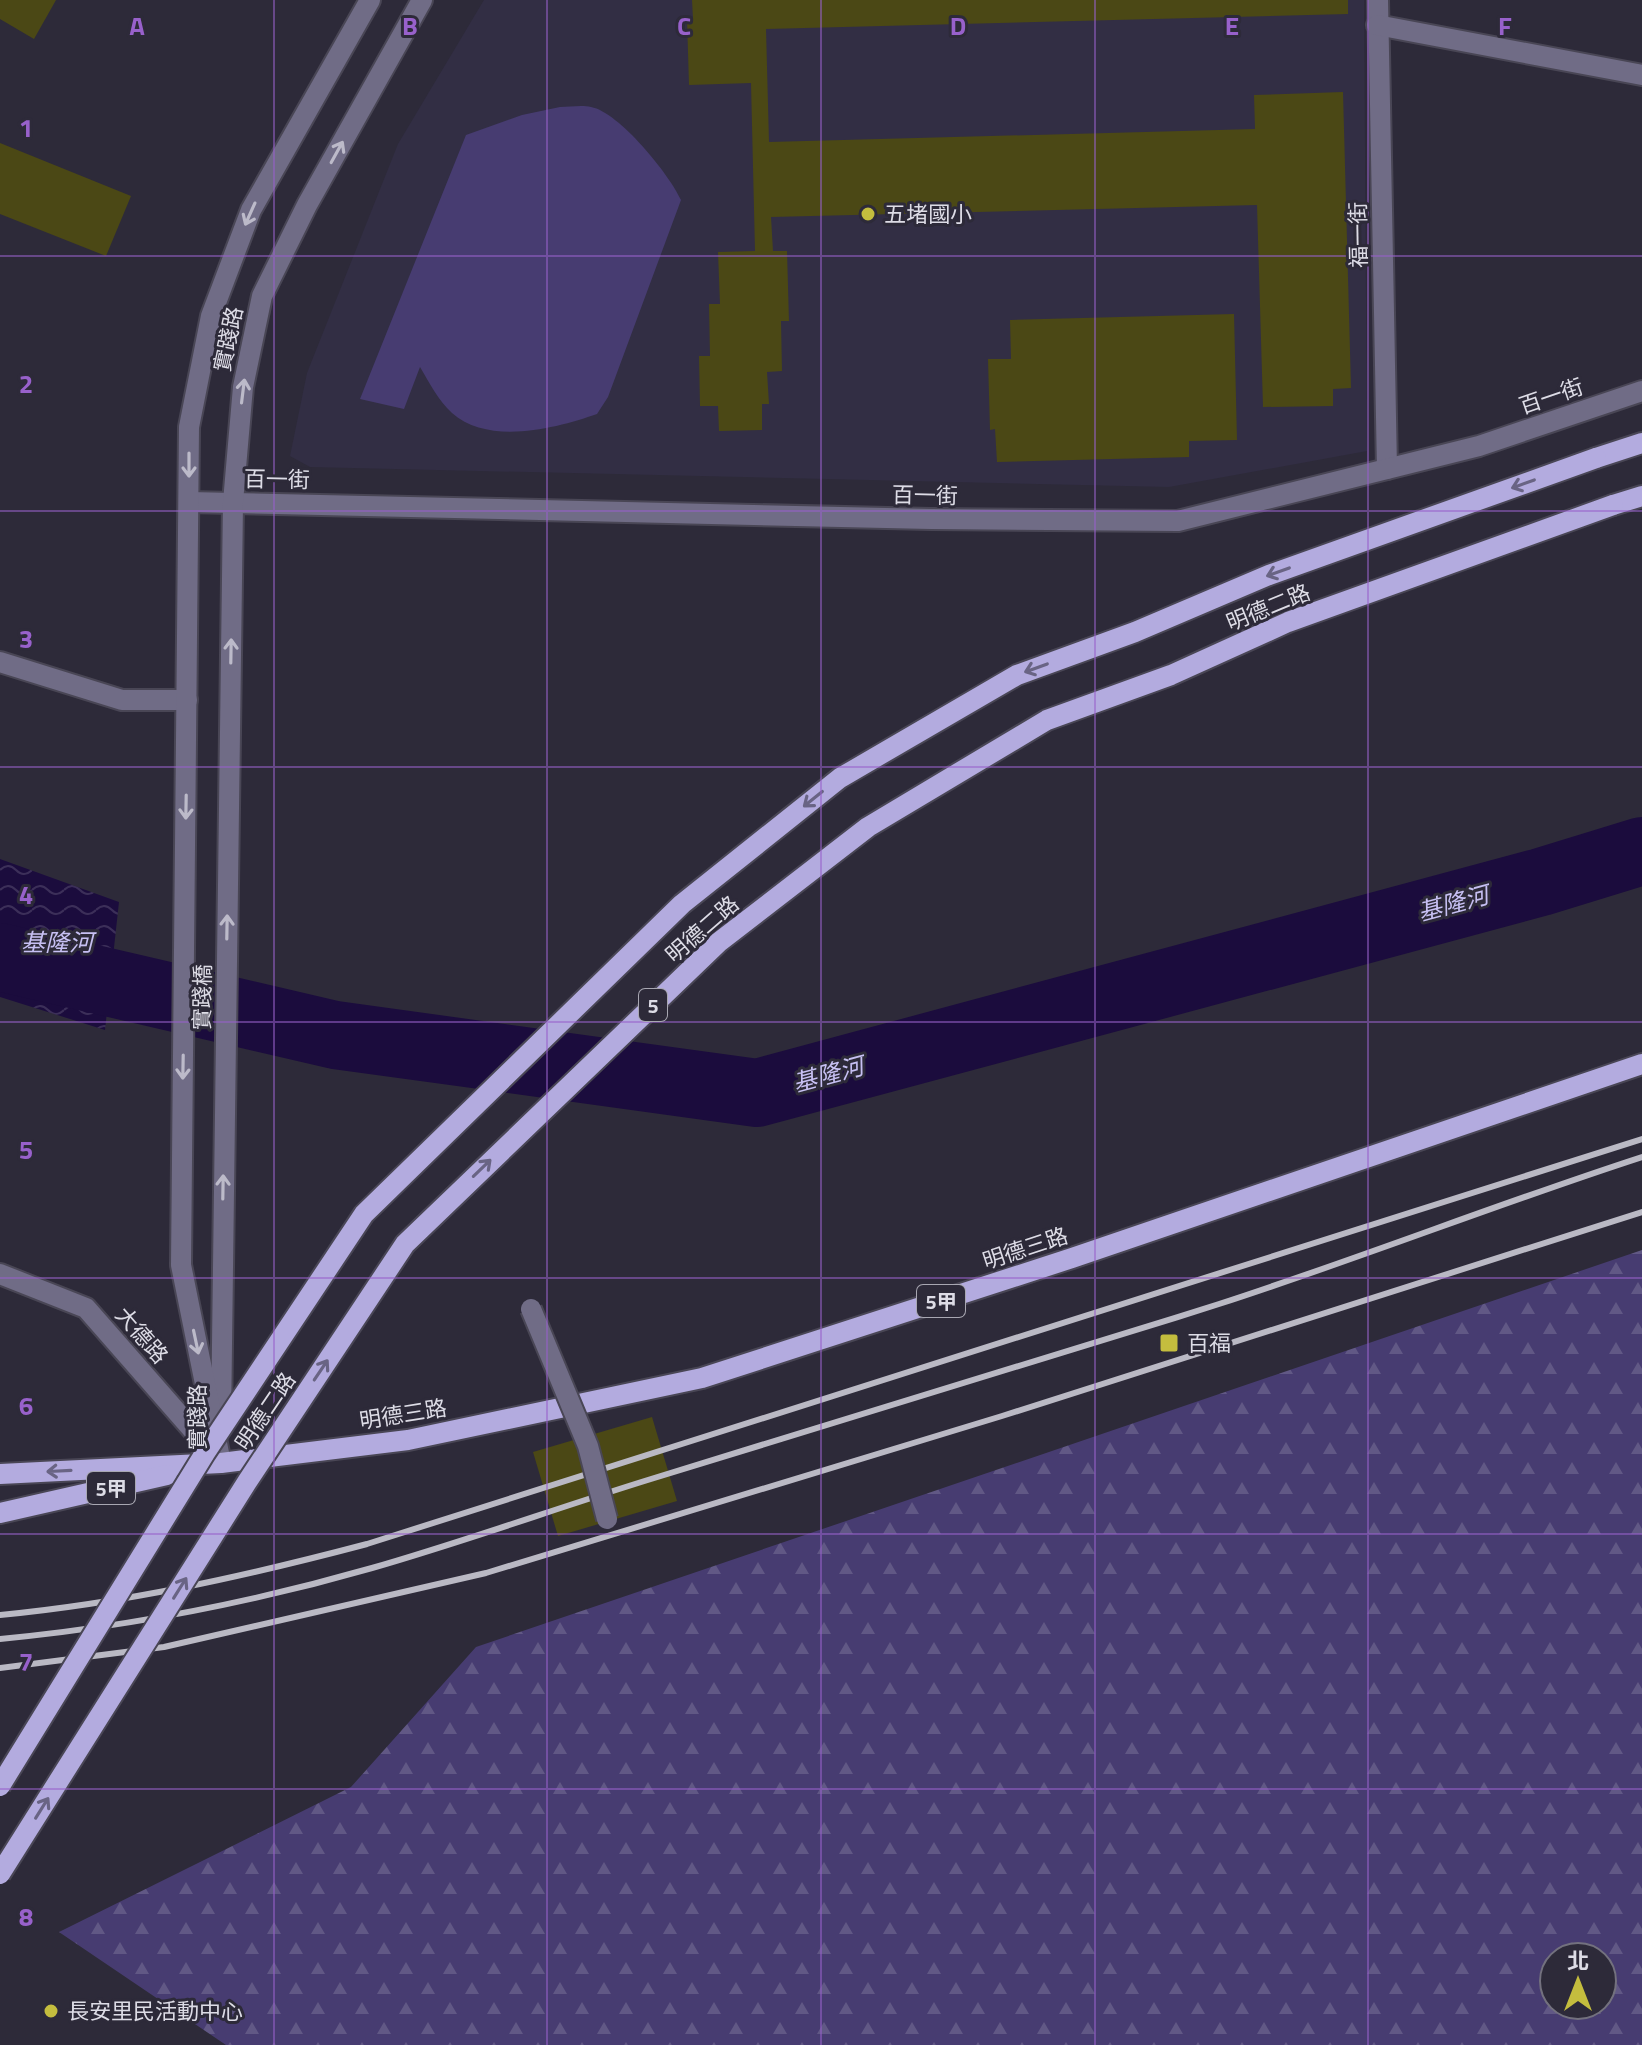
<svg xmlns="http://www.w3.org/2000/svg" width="1642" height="2045" font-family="'Titillium Web','Noto Sans TC',sans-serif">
	<defs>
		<pattern id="forest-firs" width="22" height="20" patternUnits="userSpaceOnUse" patternTransform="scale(2)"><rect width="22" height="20" fill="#473c71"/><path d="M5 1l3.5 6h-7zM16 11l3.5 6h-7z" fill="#615885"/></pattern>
		<pattern id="water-waves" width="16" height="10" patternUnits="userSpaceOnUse" patternTransform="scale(2)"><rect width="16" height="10" fill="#1b0c3d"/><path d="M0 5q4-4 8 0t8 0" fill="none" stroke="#3c2f59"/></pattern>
	</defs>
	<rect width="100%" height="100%" fill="#2d2a39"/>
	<!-- built -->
	<polygon fill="#322e44" points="484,0 1364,0 1367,451 1169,487 310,467 290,456 307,373 398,144"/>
	<!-- forest -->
	<path fill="url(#forest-firs)" fill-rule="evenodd" d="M1642,1250V2045H226L59,1932L351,1787L476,1647ZM1554,1957H1602V2005H1554Z"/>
	<!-- garden -->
	<path fill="#473c71" d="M560,107C570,107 582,105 591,107C619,112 670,175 681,200L608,397L597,414C557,428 489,446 452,413C438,400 430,384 420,367L404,409L360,399L466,135L522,115Z"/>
	<!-- water -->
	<polygon fill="url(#water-waves)" points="0,859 119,902 105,1030 0,997"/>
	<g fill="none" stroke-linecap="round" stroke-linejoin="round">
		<!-- river -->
		<polyline stroke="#1b0c3d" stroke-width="68" points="0,957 335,1035 757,1093 1541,882 1642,851"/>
	</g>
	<!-- building -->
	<g fill="#4b4815">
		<polygon points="0,0 56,0 34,39 0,19"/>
		<polygon points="692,0 1348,0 1348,14 766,29 769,142 1255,129 1254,95 1343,92 1351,388 1333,389 1333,406 1263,407 1257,205 771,217 773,251 787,251 789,321 781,321 782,371 767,372 769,404 762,404 762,430 719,431 718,406 700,406 699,356 710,356 709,304 720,304 718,252 755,251 751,83 689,85 687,19 693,19"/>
		<polygon points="0,143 131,196 106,256 0,214"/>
		<polygon points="1234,314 1237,440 1189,441 1189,457 997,462 995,429 990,430 988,359 1011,359 1010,320"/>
		<polygon points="652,1417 677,1501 558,1536 533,1452"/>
	</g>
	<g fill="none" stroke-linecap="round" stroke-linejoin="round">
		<defs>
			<g id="minor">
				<polyline points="1378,0 1387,469"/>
				<polyline points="1377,25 1642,75"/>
				<polyline points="189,502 931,519 1178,521 1479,446 1642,391"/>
				<polyline points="0,662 122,700 187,700"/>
				<polyline points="0,1274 86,1308 219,1460"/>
				<polyline points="221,1421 233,502 243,387 262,296 307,205 422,0"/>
				<polyline points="221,1463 181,1265 189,427 211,316 251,210 370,0"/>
			</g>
			<g id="major">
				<polyline points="1596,458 1642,443"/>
				<polyline points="1613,505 1642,496"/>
				<polyline points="0,1474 221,1463 408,1440 702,1378 1072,1258 1642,1064"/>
				<polyline points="0,1513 167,1475"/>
			</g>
		</defs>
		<!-- minor casing -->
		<use href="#minor" stroke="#494655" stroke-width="24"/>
		<!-- major casing -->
		<use href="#major" stroke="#494655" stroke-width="24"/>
		<!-- minor -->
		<use href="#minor" stroke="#706c86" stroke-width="20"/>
		<!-- major -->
		<use href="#major" stroke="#b3abdf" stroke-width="20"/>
		<!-- rail -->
		<g stroke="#bab9c4" stroke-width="6">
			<path d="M0,1615C125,1603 246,1576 367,1544L1642,1139"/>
			<path d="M0,1639C126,1627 250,1603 372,1568C466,1541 557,1508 651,1479C840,1421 1030,1364 1219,1304C1361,1258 1500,1203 1642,1157"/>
			<polyline points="0,1668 164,1647 486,1573 1002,1416 1642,1212"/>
		</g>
		<defs>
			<polyline id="minor-bridge" points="531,1309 588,1446 607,1519"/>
			<g id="major-bridge">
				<polyline points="0,1786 205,1453 364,1214 682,904 840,778 1017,675 1135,632 1269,575 1596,458"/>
				<polyline points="0,1874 247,1482 405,1244 719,942 868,827 1047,720 1171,675 1288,622 1613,505"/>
			</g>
		</defs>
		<!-- minor-bridge casing -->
		<use href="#minor-bridge" stroke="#494655" stroke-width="24" stroke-linecap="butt"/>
		<!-- major-bridge casing -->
		<use href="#major-bridge" stroke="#494655" stroke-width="24" stroke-linecap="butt"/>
		<!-- minor-bridge -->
		<use href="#minor-bridge" stroke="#706c86" stroke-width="20"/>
		<!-- major-bridge -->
		<use href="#major-bridge" stroke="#b3abdf" stroke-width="20"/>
	</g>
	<!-- one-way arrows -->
	<defs><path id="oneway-shaft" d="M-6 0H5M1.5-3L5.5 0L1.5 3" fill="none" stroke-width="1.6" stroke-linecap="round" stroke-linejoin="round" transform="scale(2)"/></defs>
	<g stroke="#bcbac9">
		<use href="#oneway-shaft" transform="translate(337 152) rotate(-61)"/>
		<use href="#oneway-shaft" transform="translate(250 214) rotate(114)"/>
		<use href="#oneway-shaft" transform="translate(243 391) rotate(-83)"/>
		<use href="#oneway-shaft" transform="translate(189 465) rotate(90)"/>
		<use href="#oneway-shaft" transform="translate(231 651) rotate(-89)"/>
		<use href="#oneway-shaft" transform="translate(186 807) rotate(91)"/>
		<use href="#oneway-shaft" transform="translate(227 927) rotate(-89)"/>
		<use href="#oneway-shaft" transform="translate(183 1067) rotate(91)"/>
		<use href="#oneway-shaft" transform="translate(223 1187) rotate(-89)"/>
		<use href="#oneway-shaft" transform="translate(196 1342) rotate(78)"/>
	</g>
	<g stroke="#696484">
		<use href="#oneway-shaft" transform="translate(1523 484) rotate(160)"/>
		<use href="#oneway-shaft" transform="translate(1278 572) rotate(160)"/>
		<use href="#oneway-shaft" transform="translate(1036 668) rotate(160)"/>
		<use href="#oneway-shaft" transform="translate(813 799) rotate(141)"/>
		<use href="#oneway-shaft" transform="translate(482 1168) rotate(-44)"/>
		<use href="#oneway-shaft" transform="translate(321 1370) rotate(-56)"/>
		<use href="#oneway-shaft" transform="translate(59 1471) rotate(177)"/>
		<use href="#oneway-shaft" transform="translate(180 1588) rotate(-58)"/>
		<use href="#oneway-shaft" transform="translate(42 1808) rotate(-58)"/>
	</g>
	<!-- grid -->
	<path fill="none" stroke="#9861cb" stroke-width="2" stroke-opacity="0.55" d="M274,0V2045M547,0V2045M821,0V2045M1095,0V2045M1368,0V2045M0,256H1642M0,511H1642M0,767H1642M0,1022H1642M0,1278H1642M0,1534H1642M0,1789H1642"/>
	<!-- markers -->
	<g fill="#c4bd3e" stroke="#2d2a39" stroke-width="3">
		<circle cx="868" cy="214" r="8"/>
		<rect x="1159" y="1333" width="20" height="20" rx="4"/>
		<circle cx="51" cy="2011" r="8"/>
	</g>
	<g text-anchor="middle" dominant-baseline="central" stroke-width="6" stroke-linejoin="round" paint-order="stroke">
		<!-- shield labels -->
		<g fill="#2d2a39" stroke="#a8a7b2" stroke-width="2">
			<rect x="639" y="989" width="28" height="32" rx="6"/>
			<rect x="917" y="1285" width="48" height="32" rx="6"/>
			<rect x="87" y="1472" width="48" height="32" rx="6"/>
		</g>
		<g font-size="20" font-weight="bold" fill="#dddce6">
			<text x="653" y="1005">5</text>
			<text x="941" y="1301">5甲</text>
			<text x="111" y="1488">5甲</text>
		</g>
		<!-- poi labels -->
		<g font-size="22" fill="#dddce6" stroke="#2d2a39" text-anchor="start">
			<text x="884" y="214">五堵國小</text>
			<text x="1187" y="1343">百福</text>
			<text x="67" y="2011">長安里民活動中心</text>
		</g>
		<!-- street labels -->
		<g font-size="22" fill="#dddce6" stroke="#2d2a39">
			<text transform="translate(1358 235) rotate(-91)">福一街</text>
			<text transform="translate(228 339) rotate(-78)">實踐路</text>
			<text transform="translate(1551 396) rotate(-19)">百一街</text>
			<text transform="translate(277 479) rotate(1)">百一街</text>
			<text transform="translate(925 495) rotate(1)">百一街</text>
			<text transform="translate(1268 607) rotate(-22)">明德二路</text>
			<text transform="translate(702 929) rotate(-41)">明德二路</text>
			<text transform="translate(202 997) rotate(-89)">實踐橋</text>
			<text transform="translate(1025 1248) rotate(-18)">明德三路</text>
			<text transform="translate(142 1335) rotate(49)">大德路</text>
			<text transform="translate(265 1411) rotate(-56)">明德二路</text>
			<text transform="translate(403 1414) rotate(-9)">明德三路</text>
			<text transform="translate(197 1417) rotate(-90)">實踐路</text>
		</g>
		<!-- water labels -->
		<g font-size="24" font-style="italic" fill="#c7c0f3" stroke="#2d2a39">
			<text transform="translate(1453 903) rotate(-15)">基隆河</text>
			<text x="57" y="942">基隆河</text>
			<text transform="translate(828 1074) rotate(-15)">基隆河</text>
		</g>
	</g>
	<g font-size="26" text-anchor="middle" font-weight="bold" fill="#9861cb" stroke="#2d2a39" stroke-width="6" stroke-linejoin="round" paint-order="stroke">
		<text x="137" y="35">A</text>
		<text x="410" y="35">B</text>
		<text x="684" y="35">C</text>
		<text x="958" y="35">D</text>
		<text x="1232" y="35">E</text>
		<text x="1505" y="35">F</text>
		<text x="26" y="137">1</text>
		<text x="26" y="393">2</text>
		<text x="26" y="648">3</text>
		<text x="26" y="904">4</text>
		<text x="26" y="1159">5</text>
		<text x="26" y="1415">6</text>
		<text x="26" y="1671">7</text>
		<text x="26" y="1926">8</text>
	</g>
	<!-- north arrow -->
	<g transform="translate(1578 1981)"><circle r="38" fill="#2d2a39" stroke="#73717e" stroke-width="2"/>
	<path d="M0-6L14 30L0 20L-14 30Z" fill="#c4bd3e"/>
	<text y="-12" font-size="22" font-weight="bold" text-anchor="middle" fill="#dddce6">北</text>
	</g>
</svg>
